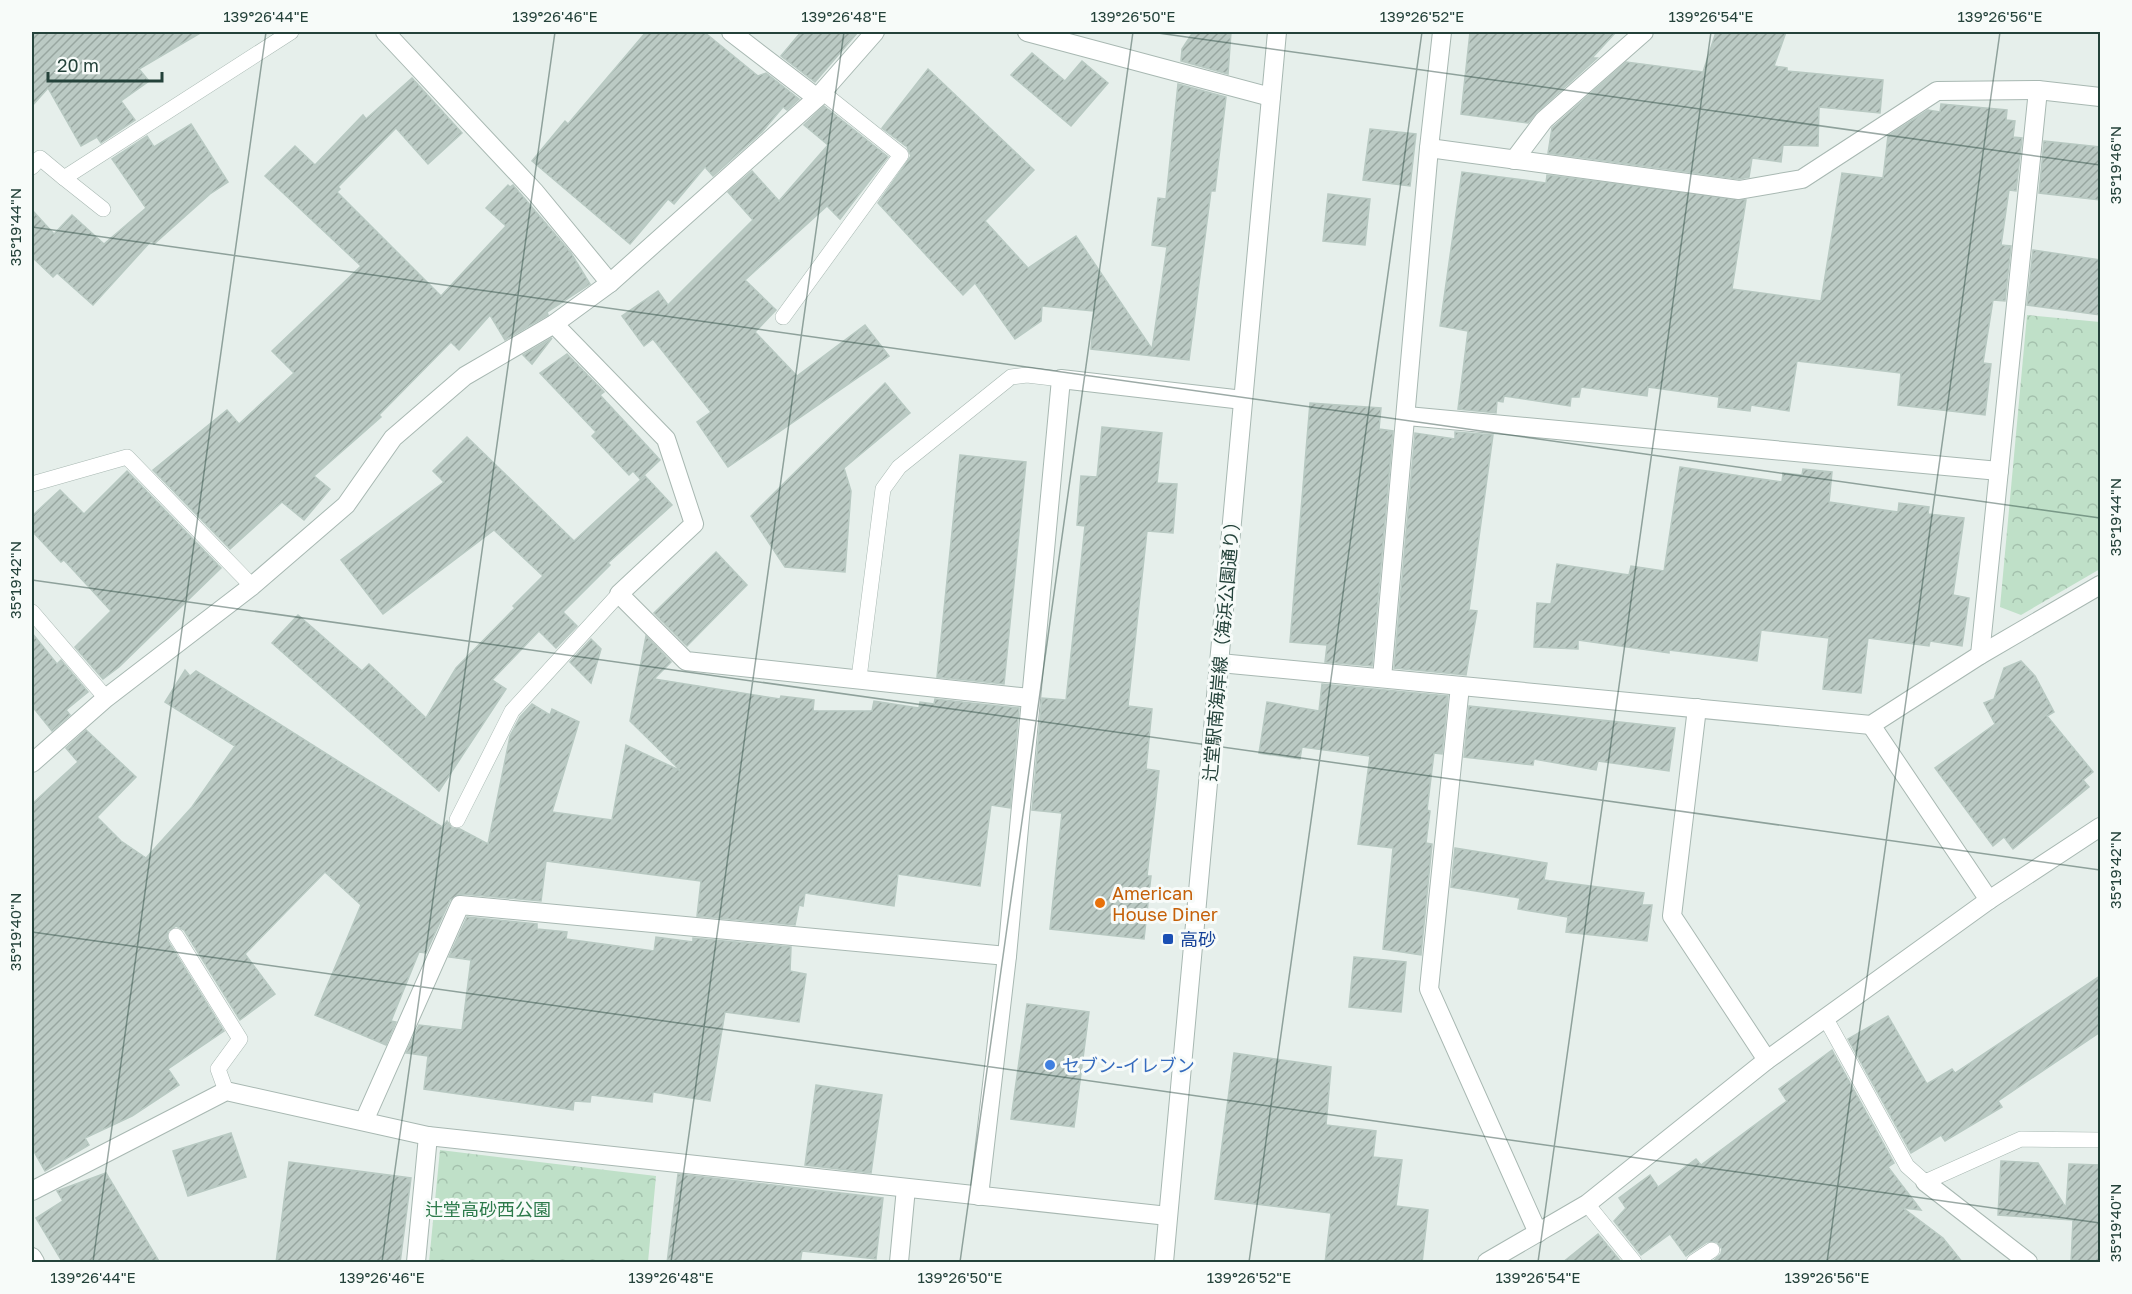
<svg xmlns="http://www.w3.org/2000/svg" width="2132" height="1294" font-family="'Golos Text','Noto Sans JP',sans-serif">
	<defs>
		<pattern id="forest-crowns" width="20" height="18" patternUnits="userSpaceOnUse" patternTransform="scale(1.5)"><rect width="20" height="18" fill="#bfe0c8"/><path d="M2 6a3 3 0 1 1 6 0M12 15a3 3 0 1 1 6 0" fill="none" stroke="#a4c1ad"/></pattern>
		<pattern id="building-hatch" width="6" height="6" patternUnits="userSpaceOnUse" patternTransform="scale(1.5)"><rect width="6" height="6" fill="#bbcac4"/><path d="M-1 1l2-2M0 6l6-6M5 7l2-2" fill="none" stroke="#98a6a0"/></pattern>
	</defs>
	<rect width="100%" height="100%" fill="#e6efeb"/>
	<!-- forest -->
	<g fill="url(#forest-crowns)">
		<polygon points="2027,315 2100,322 2100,569 2021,615 2000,607"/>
		<polygon points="440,1150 656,1176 648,1262 429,1262"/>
	</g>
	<!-- building -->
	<g fill="url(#building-hatch)" stroke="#b8c9c2" stroke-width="1.5">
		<polygon points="32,32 202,32 139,69 149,81 121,101 135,120 101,143 97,137 81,146 48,88 32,106"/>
		<polygon points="646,32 704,32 758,76 766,73 799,99 787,110 783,107 762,132 713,176 705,167 674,204 668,199 630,244 532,161 565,121 568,124"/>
		<polygon points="801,32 858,32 815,82 781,56"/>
		<polygon points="1193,32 1231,32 1228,74 1181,61 1182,49"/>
		<polygon points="1470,32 1616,32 1592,58 1597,58 1537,112 1528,123 1461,114"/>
		<polygon points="1716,32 1786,32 1774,66 1787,68 1787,71 1883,80 1880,113 1819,107 1818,146 1783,145 1781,162 1752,158 1749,177 1739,179 1548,153 1552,128 1626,62 1703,72"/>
		<polygon points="1032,53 1065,81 1082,61 1108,83 1071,126 1011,75"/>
		<polygon points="928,69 1034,170 985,221 1028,268 1076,236 1152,349 1167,247 1152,245 1158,198 1166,199 1178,84 1226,97 1215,191 1211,191 1189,360 1091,349 1094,311 1042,306 1041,321 1015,339 975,283 963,295 878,203 911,156 907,147 882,128"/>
		<polygon points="412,78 462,133 428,164 396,128 338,187 340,189 337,192 441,296 506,226 486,208 508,185 510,187 513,185 571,253 590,284 547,312 548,315 505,340 490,315 459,350 451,342 379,415 381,417 314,476 330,489 304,520 282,502 230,549 153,470 227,410 239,424 294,373 272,351 361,266 265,176 295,146 315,165 363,115 366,119"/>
		<polygon points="1941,104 2007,110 2006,120 2015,121 2013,137 2022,138 2016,191 2009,190 2001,245 2011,246 2005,301 1993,300 1983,363 1991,364 1985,415 1898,405 1901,373 1797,361 1789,411 1751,405 1750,411 1718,407 1719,397 1648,387 1647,396 1581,387 1579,397 1571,397 1570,406 1504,396 1503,402 1497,401 1496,413 1458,409 1468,331 1440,326 1462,172 1546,183 1547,175 1746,200 1732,289 1821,301 1842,173 1883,178 1888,136 1928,110 1940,112"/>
		<polygon points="824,106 888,157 840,219 827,206 745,280 776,310 755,332 797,376 865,325 889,356 728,467 697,422 711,412 653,339 644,346 622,316 658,291 668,305 753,220 728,192 752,171 779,201 828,145 804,125"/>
		<polygon points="191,124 228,182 210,194 154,244 151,241 93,305 57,273 53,277 32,257 32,210 54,234 72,215 104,244 146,208 112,159 147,136 154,147"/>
		<polygon points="1370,129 1416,134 1410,186 1363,180"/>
		<polygon points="2044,141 2100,147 2100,200 2039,193"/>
		<polygon points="1328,194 1370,199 1365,245 1323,241"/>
		<polygon points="2033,250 2100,260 2100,315 2027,305"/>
		<polygon points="552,338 532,364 523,355"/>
		<polygon points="567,354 604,392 600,395 660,460 640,479 633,471 629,475 592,436 596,432 540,373"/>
		<polygon points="885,383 910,413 844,468 851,491 845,572 785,567 751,516"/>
		<polygon points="1310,403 1381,408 1379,429 1393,431 1372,666 1325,662 1327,645 1290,642"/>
		<polygon points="1102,427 1162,433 1157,483 1177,484 1173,533 1147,531 1128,706 1152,709 1146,769 1159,771 1147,876 1151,876 1144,939 1050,929 1062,813 1032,810 1042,698 1066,700 1085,526 1077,525 1081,476 1097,477"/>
		<polygon points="1455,432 1493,435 1469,610 1477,611 1466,675 1394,668 1415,433 1455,439"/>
		<polygon points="467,437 574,541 645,476 672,505 608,563 610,565 563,612 577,626 556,648 539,631 492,680 506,689 439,791 272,643 298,615 362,671 369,664 426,718 456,668 515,608 513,606 543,576 494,530 383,614 341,560 444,482 433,471"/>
		<polygon points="960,455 1026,462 1004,684 937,677"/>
		<polygon points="1680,467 1782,482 1783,473 1802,475 1803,469 1832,472 1829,502 1898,512 1899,503 1929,507 1928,514 1964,518 1953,595 1969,598 1962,646 1930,641 1929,646 1868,638 1861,693 1823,689 1829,638 1761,630 1757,661 1669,650 1669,653 1578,640 1578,649 1534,647 1537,603 1551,604 1557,564 1629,575 1631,566 1664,571"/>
		<polygon points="127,471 221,568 119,667 103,679 75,647 111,611 64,560 61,562 32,531 32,516 60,490 84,514"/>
		<polygon points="716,552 747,585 687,646 654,613"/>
		<polygon points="32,633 57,664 61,660 88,692 66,710 70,715 52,731 32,706"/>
		<polygon points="646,636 671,662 654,679 780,699 781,696 814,700 813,711 872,711 874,701 919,708 920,702 934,704 935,699 1019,708 1010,808 991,805 980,886 898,874 894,906 805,893 803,906 799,905 795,925 697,916 701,881 546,861 541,901 461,894 450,900 426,953 419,952 391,1021 396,1022 386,1045 315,1015 361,905 325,872 245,954 275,994 240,1020 184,930 176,926 168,931 168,941 224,1031 168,1069 179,1085 132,1116 85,1138 89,1145 45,1171 32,1148 32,804 78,762 66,748 86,730 136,777 97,817 121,841 146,858 192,807 235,746 165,702 185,670 190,676 196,671 442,827 447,821 452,828 460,829 488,844 510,736 520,717 532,704 550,715 552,709 579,722 552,812 612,820 626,745 681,771 630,721"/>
		<polygon points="591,639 601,649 591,683 570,662"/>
		<polygon points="2021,661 2035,676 2054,712 2047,716 2093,772 2083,780 2089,787 2013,849 2004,837 1993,846 1935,768 1995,724 1984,703 1994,699 2004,668"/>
		<polygon points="1322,684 1448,696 1442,754 1434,753 1427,810 1430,811 1426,843 1432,844 1421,955 1383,949 1393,848 1358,844 1370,756 1302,747 1300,759 1259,753 1267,702 1319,711"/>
		<polygon points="1469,706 1675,728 1669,771 1598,761 1596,770 1534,759 1533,765 1464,757"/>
		<polygon points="1455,848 1547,863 1544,880 1644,893 1642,905 1652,905 1647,941 1566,932 1568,917 1518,909 1520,898 1451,887"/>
		<polygon points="467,917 537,924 537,929 567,932 566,939 654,951 656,937 693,942 693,938 791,947 790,971 806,974 799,1022 725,1012 710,1101 653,1092 652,1102 591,1095 590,1102 574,1101 573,1110 424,1089 428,1056 406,1053 419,1025 462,1030 471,960 449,957"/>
		<polygon points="1354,957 1406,962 1401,1012 1349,1007"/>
		<polygon points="2100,976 2100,1032 1998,1101 2002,1107 1945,1141 1941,1135 1911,1153 1848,1039 1888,1016 1927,1084 1952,1069 1955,1073"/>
		<polygon points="1027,1004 1089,1012 1074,1127 1011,1119"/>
		<polygon points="1832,1050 1894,1163 1888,1167 1921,1210 1903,1208 1943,1238 1963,1263 1711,1263 1721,1254 1722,1249 1717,1242 1707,1242 1686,1256 1670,1234 1641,1255 1614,1221 1626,1208 1619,1198 1650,1175 1658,1187 1696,1159 1701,1165 1787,1101 1779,1089"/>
		<polygon points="1234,1053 1331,1067 1326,1125 1376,1131 1373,1157 1402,1160 1396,1206 1428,1210 1422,1263 1325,1263 1331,1213 1215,1199"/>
		<polygon points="816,1085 882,1095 871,1173 805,1165"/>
		<polygon points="231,1133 246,1177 188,1196 173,1151"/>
		<polygon points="2001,1161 2038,1163 2066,1208 2069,1164 2100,1165 2100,1263 2071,1263 2073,1220 1998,1215"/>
		<polygon points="289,1162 411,1178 400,1263 276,1263"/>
		<polygon points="106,1173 160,1263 63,1263 36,1218 63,1201 57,1191"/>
		<polygon points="678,1174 883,1198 876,1259 802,1251 800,1263 667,1263"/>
		<polygon points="1598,1234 1622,1263 1562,1263"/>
	</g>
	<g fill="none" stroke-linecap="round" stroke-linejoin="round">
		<defs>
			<g id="service">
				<polyline points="32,167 40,158 64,178"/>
				<polyline points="103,209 64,178 291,32"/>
				<polyline points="783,317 901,155 822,92"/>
				<polyline points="32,484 127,457 252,586"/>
				<polyline points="32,612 106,698"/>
				<polyline points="859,678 883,489 899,467 1011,377 1027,375 1061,379"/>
				<polyline points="457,820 512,711 619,594"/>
				<polyline points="176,936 240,1039 218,1069 226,1091"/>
				<polyline points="1826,1019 1907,1166 1925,1182 2021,1139 2100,1140"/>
				<polyline points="1587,1204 1634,1262"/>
				<polyline points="1694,1262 1712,1250"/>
			</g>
			<g id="minor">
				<polyline points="385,32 535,192 610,283"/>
				<polyline points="731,32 817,98"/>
				<polyline points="1027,32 1271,97"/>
				<polyline points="1429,148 1739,190 1802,179 1937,91 2038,90 2100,97"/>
				<polyline points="1514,160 1544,120 1644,32"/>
				<polyline points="554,324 666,439 694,524 619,594 686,661 1030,698"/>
				<polyline points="1407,416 1999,471"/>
				<polyline points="1980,655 2038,90"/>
				<polyline points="1220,663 1871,725 1980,655 2100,585"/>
				<polyline points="1382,678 1429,148 1442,32"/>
				<polyline points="1460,686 1429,989 1538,1233"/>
				<polyline points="1697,708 1672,916 1767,1060"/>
				<polyline points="1871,725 1989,900"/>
				<polyline points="32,763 106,698 252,586 346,505 393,438 465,376 554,324 610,283 817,98 875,32"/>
				<polyline points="364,1121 460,905 1007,956"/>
				<polyline points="1925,1182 2028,1262"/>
				<polyline points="32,1191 226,1091 428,1136 1168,1216"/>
				<polyline points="979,1196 1007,956 1061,379 1243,400"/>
				<polyline points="32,1257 35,1262"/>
				<polyline points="416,1262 428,1136"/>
				<polyline points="899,1262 906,1188"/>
				<polyline points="1487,1262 1587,1204 1767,1060 1989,900 2100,827"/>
			</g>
			<polyline id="tertiary" points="1164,1262 1277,32"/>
		</defs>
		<!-- service casing -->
		<use href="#service" stroke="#a8b8b2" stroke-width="16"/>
		<!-- minor casing -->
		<use href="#minor" stroke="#a8b8b2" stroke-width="20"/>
		<!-- tertiary casing -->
		<use href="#tertiary" stroke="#a8b8b2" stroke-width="20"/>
		<!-- service -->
		<use href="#service" stroke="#fff" stroke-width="15"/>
		<!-- minor -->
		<use href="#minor" stroke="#fff" stroke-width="18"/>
		<!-- tertiary -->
		<use href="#tertiary" stroke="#fff" stroke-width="18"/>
	</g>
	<!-- ticks -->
	<path fill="none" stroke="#24423a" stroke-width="1.5" stroke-opacity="0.45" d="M1151,32L2100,165M32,227L2100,518M32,580L2100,870M32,932L2100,1223M93,1262L266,32M382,1262L555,32M671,1262L844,32M960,1262L1133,32M1249,1262L1422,32M1538,1262L1711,32M1827,1262L2000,32"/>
	<!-- markers -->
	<circle fill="#e8710a" stroke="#f7fbf9" stroke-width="2" cx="1100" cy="903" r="6"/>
	<rect fill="#1a4fb4" stroke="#f7fbf9" stroke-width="2" x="1162" y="933" width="12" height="12" rx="3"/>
	<circle fill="#3f7fe0" stroke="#f7fbf9" stroke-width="2" cx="1050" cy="1065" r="6"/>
	<g text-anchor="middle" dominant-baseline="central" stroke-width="6" stroke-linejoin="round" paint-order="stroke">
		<!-- street labels -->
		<g font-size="18" fill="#24423a" stroke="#f7fbf9">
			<text transform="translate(1221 647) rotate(-85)">辻堂駅南海岸線（海浜公園通り）</text>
		</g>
		<!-- food labels -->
		<g font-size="18" fill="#c56008" stroke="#f7fbf9" text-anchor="start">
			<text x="1112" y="893">American<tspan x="1112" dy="21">House Diner</tspan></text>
		</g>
		<!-- transit labels -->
		<g font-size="18" fill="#164399" stroke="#f7fbf9" text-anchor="start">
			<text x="1180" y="939">高砂</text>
		</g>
		<!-- shop labels -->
		<g font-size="18" fill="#366cbe" stroke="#f7fbf9" text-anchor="start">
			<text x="1062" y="1065">セブン-イレブン</text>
		</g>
		<!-- park labels -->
		<g font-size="18" fill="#2d7a4b" stroke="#f7fbf9">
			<text x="488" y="1209">辻堂高砂西公園</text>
		</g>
	</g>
	<!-- border -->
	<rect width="2132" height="1294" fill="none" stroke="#f7fbf9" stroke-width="66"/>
	<!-- scale -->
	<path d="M48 72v9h114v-9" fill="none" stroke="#24423a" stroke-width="3"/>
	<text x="57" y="72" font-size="18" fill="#24423a" stroke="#f7fbf9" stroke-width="4.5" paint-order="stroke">20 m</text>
	<rect x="33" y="33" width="2066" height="1228" fill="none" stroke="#24423a" stroke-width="2"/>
	<g font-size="15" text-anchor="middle" fill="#24423a">
		<text x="266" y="22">139°26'44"E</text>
		<text x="555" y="22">139°26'46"E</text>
		<text x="844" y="22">139°26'48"E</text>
		<text x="1133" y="22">139°26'50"E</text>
		<text x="1422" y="22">139°26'52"E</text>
		<text x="1711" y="22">139°26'54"E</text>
		<text x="2000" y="22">139°26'56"E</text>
		<text transform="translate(2116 165) rotate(-90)" y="5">35°19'46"N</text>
		<text transform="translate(16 227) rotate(-90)" y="5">35°19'44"N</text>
		<text transform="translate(2116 517) rotate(-90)" y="5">35°19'44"N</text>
		<text transform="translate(16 580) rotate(-90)" y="5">35°19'42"N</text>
		<text transform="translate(2116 870) rotate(-90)" y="5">35°19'42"N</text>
		<text transform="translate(16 932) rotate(-90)" y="5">35°19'40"N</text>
		<text transform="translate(2116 1223) rotate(-90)" y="5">35°19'40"N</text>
		<text x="93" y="1283">139°26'44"E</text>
		<text x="382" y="1283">139°26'46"E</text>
		<text x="671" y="1283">139°26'48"E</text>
		<text x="960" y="1283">139°26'50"E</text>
		<text x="1249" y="1283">139°26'52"E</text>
		<text x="1538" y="1283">139°26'54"E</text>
		<text x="1827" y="1283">139°26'56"E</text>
	</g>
</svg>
